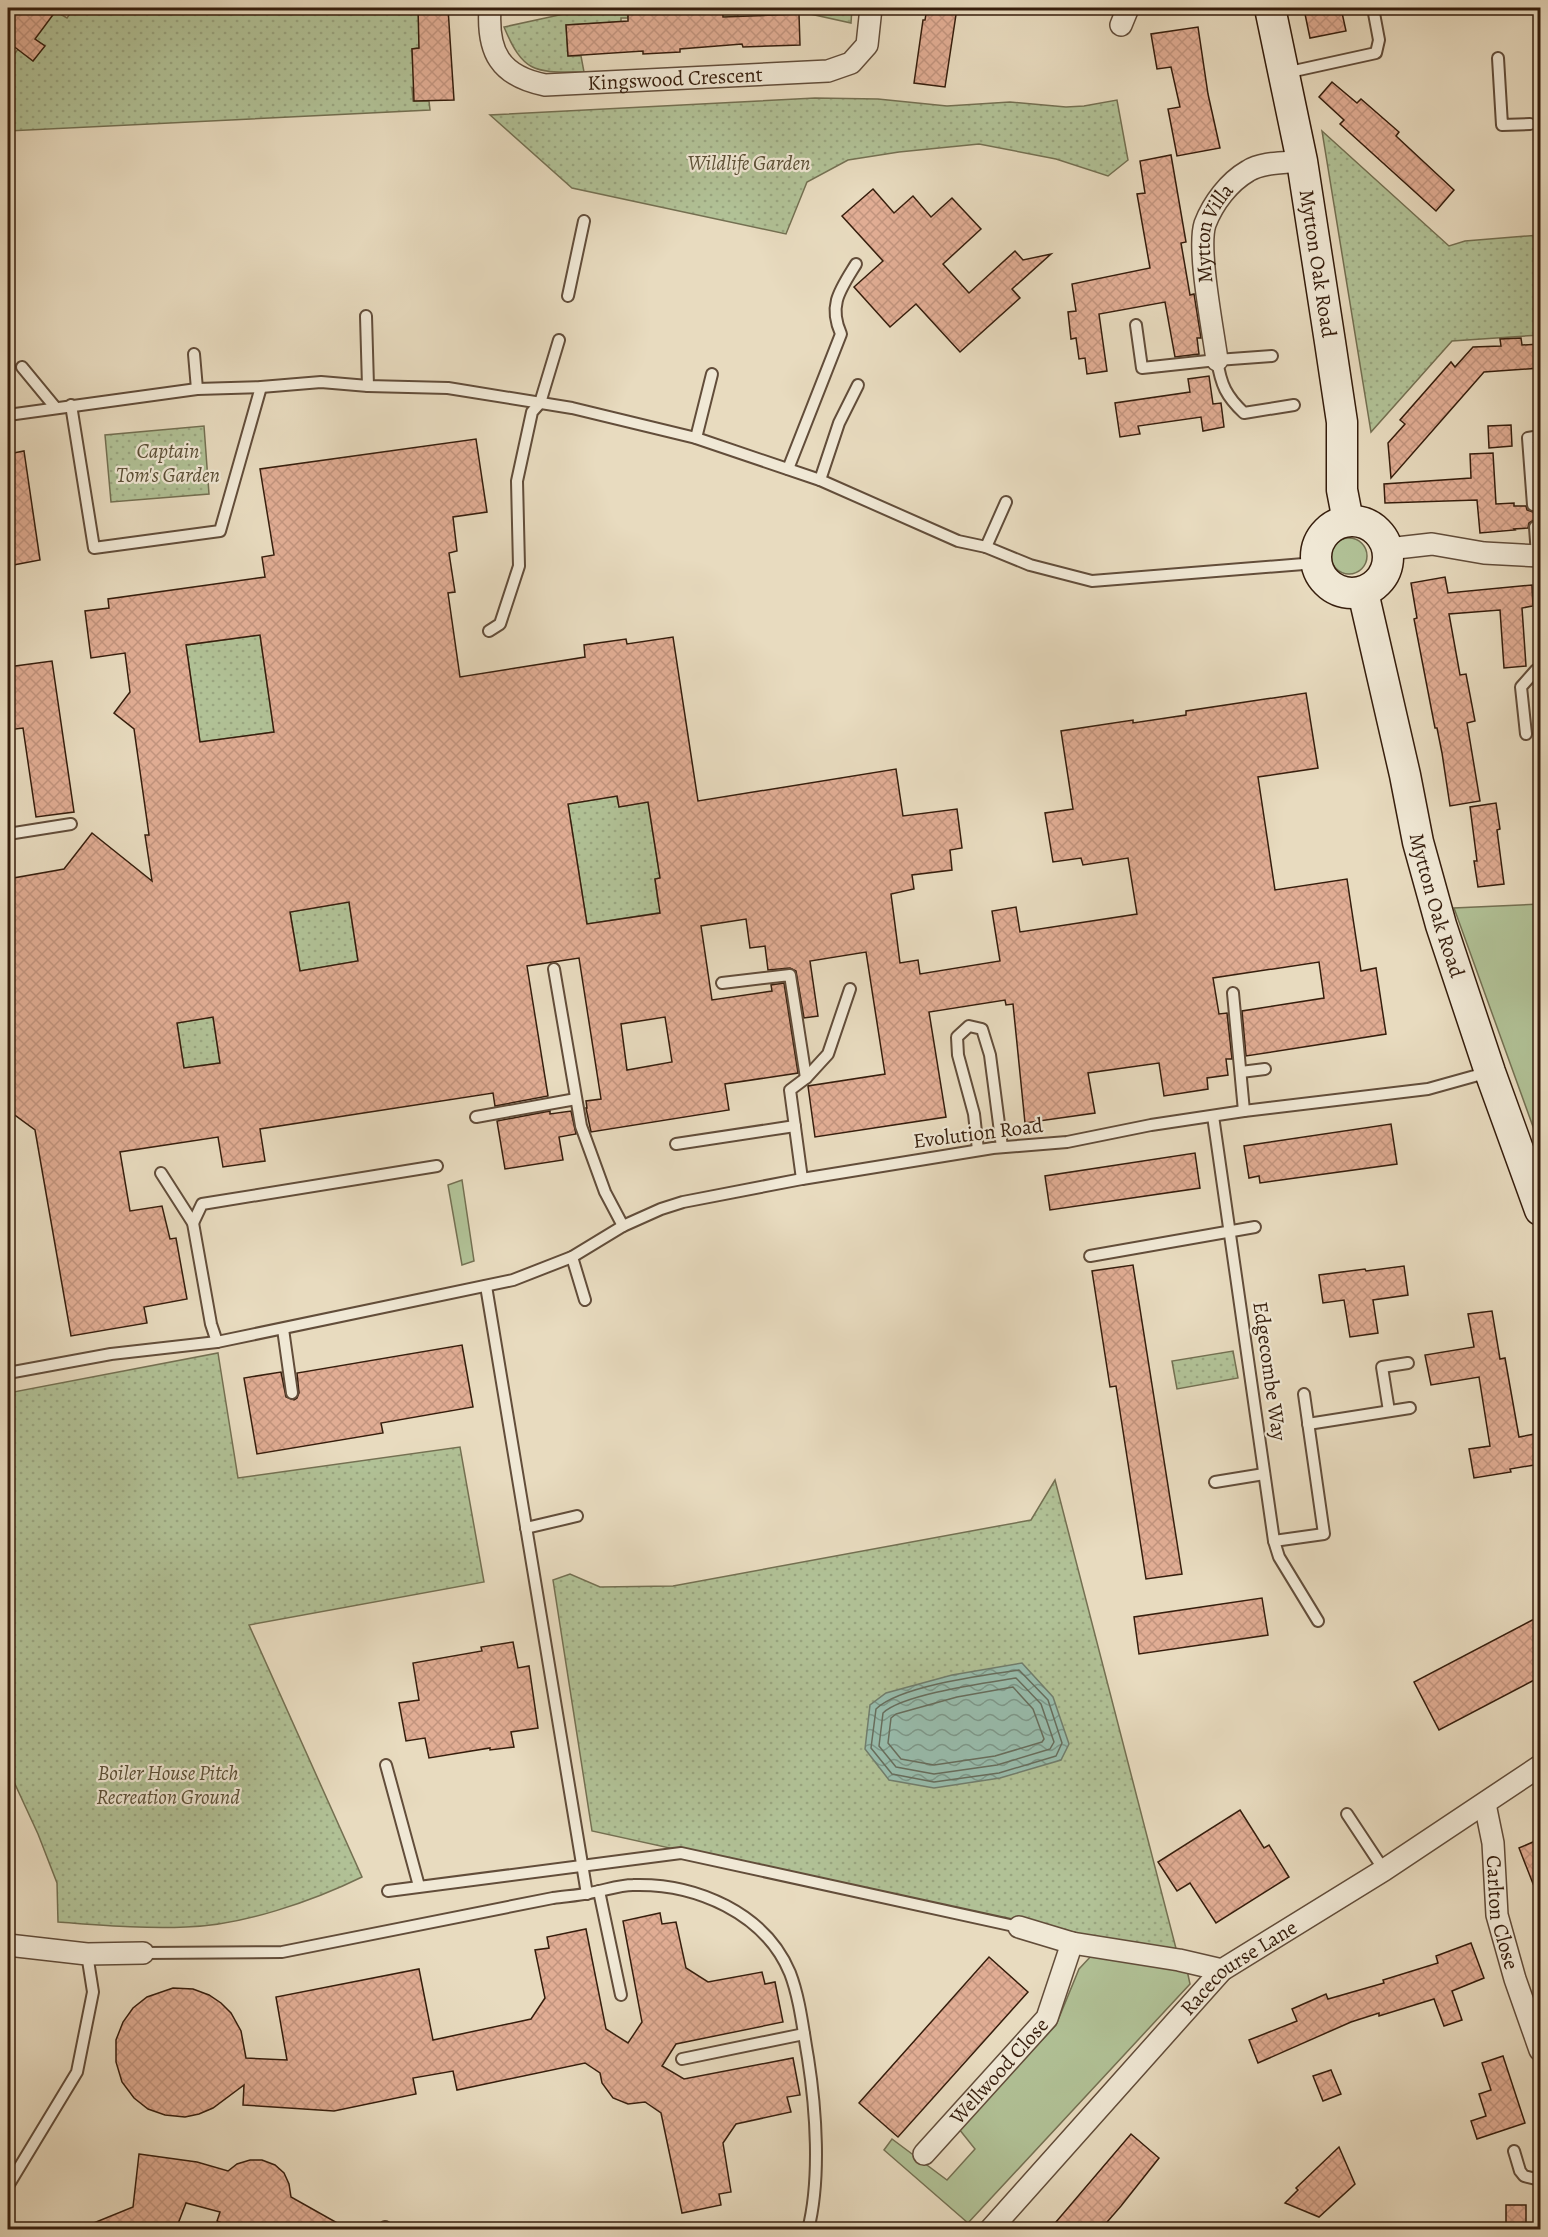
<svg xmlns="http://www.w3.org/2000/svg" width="1548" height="2237" font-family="Alegreya,serif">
	<defs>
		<pattern id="park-dots" width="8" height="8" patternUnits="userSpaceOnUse" patternTransform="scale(1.5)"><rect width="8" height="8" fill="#b1c196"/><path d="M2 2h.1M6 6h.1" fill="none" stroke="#99a580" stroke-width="1.8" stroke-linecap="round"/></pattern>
		<pattern id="water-waves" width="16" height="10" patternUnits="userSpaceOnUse" patternTransform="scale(1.5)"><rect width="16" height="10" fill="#98bcac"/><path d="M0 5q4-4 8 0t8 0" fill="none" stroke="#7d988a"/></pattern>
		<pattern id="building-cross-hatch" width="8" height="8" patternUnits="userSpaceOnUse" patternTransform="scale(1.5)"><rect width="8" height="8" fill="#e1ad94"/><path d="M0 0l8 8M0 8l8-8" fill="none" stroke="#c2947e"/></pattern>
	</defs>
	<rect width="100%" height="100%" fill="#e8dbbf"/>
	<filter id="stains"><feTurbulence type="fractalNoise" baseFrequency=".00333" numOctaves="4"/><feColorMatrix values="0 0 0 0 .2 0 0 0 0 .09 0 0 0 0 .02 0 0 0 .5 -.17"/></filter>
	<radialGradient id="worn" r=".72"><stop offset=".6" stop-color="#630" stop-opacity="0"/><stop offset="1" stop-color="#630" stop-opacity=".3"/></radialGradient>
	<!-- grass -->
	<g fill="#b1c196" stroke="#747052" stroke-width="1.5">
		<circle cx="1349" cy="556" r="18"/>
		<polygon points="1540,904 1540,1146 1454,908"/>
		<polygon points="462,1180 474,1261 462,1265 448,1185"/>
		<polygon points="1092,1955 1187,1970 1190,1984 968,2223 884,2150 892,2139 947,2180 975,2149 959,2129 1056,2025 1079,1969"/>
	</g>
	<!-- park -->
	<g fill="url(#park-dots)" stroke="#747052" stroke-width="1.5">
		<polygon points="41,8 50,8 67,18 74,8 409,8 410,12 419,10 419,48 412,49 413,66 420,66 422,87 412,88 413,101 429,101 430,110 8,131 8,63 18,49 33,61 44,46 28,34"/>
		<path d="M564,8H628V18H621V22L566,25L568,56H581L584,72C536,72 524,75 504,27L564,14Z"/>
		<polygon points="722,8 737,8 738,17 723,19"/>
		<polygon points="783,8 852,8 851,23"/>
		<polygon points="815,98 878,99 947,106 1010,102 1066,107 1084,106 1117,100 1128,160 1108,176 1056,159 979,144 899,152 848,160 807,182 786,234 572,188 490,115"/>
		<polygon points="1322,131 1449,246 1465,241 1540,235 1540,335 1452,341 1371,432"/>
		<polygon points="204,426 209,494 111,502 105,435"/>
		<polygon points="260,635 274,732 200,742 186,645"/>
		<polygon points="617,796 619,807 648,802 660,878 655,879 658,901 671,911 587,924 568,804"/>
		<polygon points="349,902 358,961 300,971 290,912"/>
		<polygon points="213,1017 220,1063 184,1068 177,1023"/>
		<polygon points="1233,1351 1238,1378 1177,1389 1172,1361"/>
		<path d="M218,1353L238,1478L460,1447L484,1582L249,1625L362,1877C313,1901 241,1926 186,1927C144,1929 100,1925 58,1922L57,1883L38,1834L8,1769V1393Z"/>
		<polygon points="1055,1480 1179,1960 592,1831 553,1580 570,1574 600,1587 673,1586 1031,1520"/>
	</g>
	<!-- water -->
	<polygon fill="url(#water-waves)" stroke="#717d6c" stroke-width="1.5" points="1022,1663 1053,1697 1069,1744 1061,1760 1000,1778 934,1788 889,1780 865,1749 870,1705 886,1693 952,1675"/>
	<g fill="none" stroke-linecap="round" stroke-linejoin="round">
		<!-- shore -->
		<g stroke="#676d5c" stroke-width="1.5">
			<path d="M1019,1670L1048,1700L1062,1743L1056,1756L999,1773L934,1782L892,1774L871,1748L876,1709C900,1686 984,1675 1019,1670Z"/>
			<path d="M1016,1678L1041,1704L1054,1742L1050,1749L997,1765L934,1774L896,1767L879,1746L883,1713C903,1694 986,1683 1016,1678Z"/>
			<polygon points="1013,1687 1033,1709 1044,1739 1042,1742 995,1756 934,1765 901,1759 888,1743 891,1718 896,1714 957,1697"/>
		</g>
	</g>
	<!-- building -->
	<g fill="url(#building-cross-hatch)" stroke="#361e0d" stroke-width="1.5" fill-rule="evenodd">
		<polygon points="8,8 58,8 35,39 45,46 33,61 8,42"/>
		<polygon points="418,8 448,8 454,100 414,101 412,49 419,48"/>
		<polygon points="696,8 722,8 723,17 799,14 800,45 743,47 742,44 680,49 680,52 643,54 643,51 568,56 566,25 628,21 628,12"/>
		<polygon points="927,8 957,8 945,87 914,83 923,20 925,20"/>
		<polygon points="1308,8 1341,8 1346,31 1310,38 1305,14 1309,13"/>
		<polygon points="1198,27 1208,94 1220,148 1177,156 1168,109 1180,107 1171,67 1157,69 1151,34"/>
		<polygon points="1332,82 1357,103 1361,99 1399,132 1396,136 1454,190 1436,211 1340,124 1344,120 1319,97"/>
		<polygon points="1171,155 1186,242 1181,243 1190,295 1194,294 1201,338 1197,338 1199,354 1175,357 1165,302 1099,314 1107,371 1087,374 1085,358 1079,359 1076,338 1071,339 1068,312 1076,311 1072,284 1150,268 1137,194 1145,193 1140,161"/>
		<polygon points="873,189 894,213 913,196 931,217 952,198 981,229 943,264 969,293 1015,251 1023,260 1051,254 1012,289 1020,298 960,352 916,304 890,327 854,287 883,261 842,216"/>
		<polygon points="1521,338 1522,345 1540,344 1540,368 1484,372 1391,478 1388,443 1405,424 1400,420 1451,362 1455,367 1473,347 1501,346 1500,339"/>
		<polygon points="1209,376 1213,404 1221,403 1224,427 1203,431 1201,417 1138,426 1140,434 1120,437 1115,403 1190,392 1188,379"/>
		<polygon points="1511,425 1512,446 1489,448 1488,426"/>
		<path d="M476,439L487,512L453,517L457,551L449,553L455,592L448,593L460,677L585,657L584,645L626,639L627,644L673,637L698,801L896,769L903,816L957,809L962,848L950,850L952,870L912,875L914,889L891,894L900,963L918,960L920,974L1000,961L992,911L1016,907L1020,932L1137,914L1128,858L1083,865L1081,858L1053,862L1045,813L1073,809L1061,731L1133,720V723L1186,715V711L1306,693L1318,768L1258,777L1275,890L1347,879L1361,971L1376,968L1386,1034L1246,1056L1242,1011L1324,998L1319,962L1213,978L1219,1014L1227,1013L1232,1059H1226L1228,1075L1207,1078L1208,1089L1164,1096L1159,1063L1088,1073L1095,1113L1025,1123L1013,1004L1006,1005L1005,1000L929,1012L946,1117L815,1137L808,1086L885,1074L866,952L810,961L818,1016L804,1018L796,971L790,968L768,970L765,946L750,948L746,919L701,926L712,1000L772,991L771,985L784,983L798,1073L725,1084L729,1110L591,1132L586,1108H587L586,1101L601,1099L579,958L527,966L548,1096L495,1106L493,1093L260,1129L265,1161L223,1167L218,1137L120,1152L130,1211L162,1206L170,1239L176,1238L187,1299L144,1307L147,1323L71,1336L35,1130L8,1110V879L64,869L92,833L152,881L145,835H149L134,729L114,713L130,692L125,653L91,658L85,611L109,608L108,599L265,577L262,557L274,555L260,469ZM260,635L274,732L200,742L186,645ZM617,796L619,807L648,802L660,878L655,879L660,913L587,924L568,804ZM349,902L358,961L300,971L290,912ZM213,1017L220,1063L184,1068L177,1023ZM665,1017L672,1062L627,1070L621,1024Z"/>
		<polygon points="24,451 40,560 8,566 8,454"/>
		<polygon points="1493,453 1496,504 1514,503 1514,506 1526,506 1527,510 1533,512 1538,511 1540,505 1540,522 1534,520 1529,523 1528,528 1514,529 1515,530 1480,533 1477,500 1385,503 1384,484 1471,478 1470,454"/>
		<polygon points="1445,577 1448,593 1532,585 1533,606 1522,608 1526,666 1504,668 1500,610 1449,614 1460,675 1466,674 1475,721 1467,723 1480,801 1450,806 1442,753 1437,728 1435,728 1414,619 1417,618 1411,583"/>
		<polygon points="52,661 74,812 36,817 23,728 8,730 8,667"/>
		<polygon points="1496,803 1500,829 1497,830 1504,884 1478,887 1474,861 1477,861 1470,807"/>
		<polygon points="550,1111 550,1114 571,1111 576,1134 559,1137 563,1160 505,1169 497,1121"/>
		<polygon points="1391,1124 1397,1164 1260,1183 1259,1176 1249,1178 1244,1146"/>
		<polygon points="1195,1153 1200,1188 1050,1210 1045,1176"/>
		<polygon points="1133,1265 1182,1574 1146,1579 1116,1386 1110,1387 1092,1271"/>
		<polygon points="1404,1266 1408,1295 1373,1300 1378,1333 1350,1337 1344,1300 1323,1303 1319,1275 1365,1269 1366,1271"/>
		<polygon points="1492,1311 1500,1359 1505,1358 1519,1437 1540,1433 1540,1464 1510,1469 1511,1472 1474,1478 1469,1449 1490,1446 1479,1377 1431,1385 1425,1355 1474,1347 1468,1314"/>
		<polygon points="462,1345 473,1407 381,1423 383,1433 257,1454 244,1378 281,1372 286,1397 294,1400 297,1398 299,1393 297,1373"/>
		<polygon points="1262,1598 1268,1635 1139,1654 1134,1617"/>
		<polygon points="1540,1616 1540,1677 1439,1730 1414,1682"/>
		<polygon points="513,1642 518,1668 529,1666 538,1728 511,1732 514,1747 490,1750 490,1748 429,1758 425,1738 406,1741 399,1703 419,1700 413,1663 482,1651 481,1647"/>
		<polygon points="1240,1810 1264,1848 1269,1845 1289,1877 1216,1923 1190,1883 1177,1891 1158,1862"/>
		<polygon points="1540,1839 1540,1898 1539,1899 1519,1848"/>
		<polygon points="660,1913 662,1924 676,1922 686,1968 708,1982 762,1972 765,1984 775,1982 783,2022 676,2044 662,2066 684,2079 793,2058 800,2095 787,2097 791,2112 736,2124 723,2143 731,2192 719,2194 721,2205 682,2213 661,2113 645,2102 628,2104 613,2098 602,2083 600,2073 585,2063 457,2090 453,2071 413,2078 416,2094 334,2111 243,2105 244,2085 213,2108 199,2114 185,2117 165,2115 148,2109 134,2098 122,2082 116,2062 116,2040 123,2022 133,2008 147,1997 173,1988 193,1989 209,1995 221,2003 231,2013 241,2031 246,2058 287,2060 276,1997 419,1969 433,2040 531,2019 545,1998 535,1950 549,1948 547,1937 586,1929 606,2029 628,2043 642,2022 623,1921"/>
		<polygon points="1471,1943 1484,1978 1452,1991 1462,2020 1444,2026 1434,1999 1379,2016 1379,2013 1351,2022 1258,2063 1249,2040 1297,2021 1292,2009 1326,1994 1328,1999 1384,1983 1383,1980 1438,1963 1436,1956"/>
		<polygon points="989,1957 1028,1992 898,2137 859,2103"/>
		<polygon points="1503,2056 1525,2123 1477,2139 1471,2121 1486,2116 1479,2094 1491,2090 1482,2063"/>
		<polygon points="1331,2070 1341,2094 1323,2101 1313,2076"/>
		<polygon points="1131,2134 1159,2158 1121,2206 1101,2229 1050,2229"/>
		<polygon points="1339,2147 1355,2184 1319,2217 1285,2203 1298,2190 1296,2188"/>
		<polygon points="139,2154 197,2162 228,2171 237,2164 250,2160 262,2160 275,2165 284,2173 289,2184 291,2197 348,2229 236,2229 217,2221 220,2212 186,2203 176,2229 79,2229 133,2207"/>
		<polygon points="1506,2205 1526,2205 1526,2227 1506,2228"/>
	</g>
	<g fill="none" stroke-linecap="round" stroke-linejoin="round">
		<defs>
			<g id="lane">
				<polyline points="1498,58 1502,125 1530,124"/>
				<polyline points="1285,73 1376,53 1379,40 1373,8"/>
				<polyline points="568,296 584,221"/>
				<polyline points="366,316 368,386"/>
				<path d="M1136,325L1142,368L1217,360C1221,385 1226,396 1244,413L1294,405"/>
				<polyline points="194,354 197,389"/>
				<polyline points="1217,360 1272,356"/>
				<polyline points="22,367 55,407"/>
				<polyline points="71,405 94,548 220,531 261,387"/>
				<polyline points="8,415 197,389 261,387 321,382 368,386 448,388 572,408 696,438 820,480 958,541 986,547 1030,565 1092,581 1316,563"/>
				<polyline points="696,438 712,374"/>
				<path d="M788,469L841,334C828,305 840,290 856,264"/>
				<polyline points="820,480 839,423 858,385"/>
				<polyline points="1533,505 1528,438 1540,436"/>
				<polyline points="1535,527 1537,556"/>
				<polyline points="986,547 1006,502"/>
				<polyline points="489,631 500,624 519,566 517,481 532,412 540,403 559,340"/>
				<polyline points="1526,734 1521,687 1536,670 1540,669"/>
				<polyline points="8,834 71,824"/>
				<polyline points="554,969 581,1126 605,1192 623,1226"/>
				<polyline points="722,983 790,975 806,1078"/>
				<polyline points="1233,993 1244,1111"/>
				<polyline points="1241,1072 1265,1069"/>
				<polyline points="1213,1116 1274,1541 1279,1557 1318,1621"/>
				<polyline points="476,1117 576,1099"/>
				<polyline points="676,1144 795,1126"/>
				<polyline points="978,1150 974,1114 958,1055 957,1037 969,1026 982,1029 990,1055 1002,1147"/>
				<polyline points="161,1173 193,1223 211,1324 217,1342"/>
				<polyline points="802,1179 790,1090 806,1078 828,1054 850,989"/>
				<polyline points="193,1223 202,1204 437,1166"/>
				<polyline points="1090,1256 1255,1227"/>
				<polyline points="572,1257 585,1300"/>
				<polyline points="486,1286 587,1894"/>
				<polyline points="283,1329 292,1393"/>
				<polyline points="8,1373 111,1354 217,1342 513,1280 572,1257 623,1226 661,1209 683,1202 802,1179 993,1148 1067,1142 1151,1125 1244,1111 1428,1089 1489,1072"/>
				<polyline points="1389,1411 1382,1367 1408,1363"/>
				<polyline points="1308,1424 1410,1408"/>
				<polyline points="1215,1482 1264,1474"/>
				<polyline points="526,1528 577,1516"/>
				<polyline points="1274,1541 1324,1534 1304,1394"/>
				<polyline points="386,1765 419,1886"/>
				<polyline points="1347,1814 1384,1870"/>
				<polyline points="388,1891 681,1853 1019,1927"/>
				<polyline points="599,1891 621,1995"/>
				<path d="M143,1953L282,1952L553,1898C565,1896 577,1896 589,1893C603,1891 619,1885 633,1885C696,1883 765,1913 790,1973C800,1999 803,2030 808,2058C816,2109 821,2179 808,2230"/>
				<polyline points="682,2059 804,2034"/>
				<polyline points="1514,2151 1520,2171 1524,2176 1540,2180"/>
				<polyline points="8,2186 77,2072 93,1992 87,1954"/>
				<polyline points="384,2230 385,2227"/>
			</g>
			<g id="street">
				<path id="s1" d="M490,8C487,52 500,76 545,85L828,71L851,63L867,45L871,8"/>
				<polyline points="1121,25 1128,8"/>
				<path id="s2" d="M1217,360C1213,330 1197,249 1205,224C1213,203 1229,182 1248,171C1262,162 1285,163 1302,161"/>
				<polyline points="1388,549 1432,544 1484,553 1540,556"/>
				<path id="s3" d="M1485,1804L1493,1843L1497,1915L1515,1979L1540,2050"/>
				<polyline points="1019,1927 1072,1943 1179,1960 1222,1970"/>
				<polyline points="8,1945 87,1954 143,1953"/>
				<path id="s4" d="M924,2154L1047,2018L1072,1943"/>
				<path id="s5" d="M990,2230L1222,1970L1384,1870L1540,1766"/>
			</g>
			<g id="secondary">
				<path id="s6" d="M1270,8L1302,161L1330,342L1342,422V490L1348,521"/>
				<circle cx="1352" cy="557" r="36"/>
				<path id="s7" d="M1363,592L1405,775L1418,842L1441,925L1490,1072L1540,1210"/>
			</g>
		</defs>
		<!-- lane casing -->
		<use href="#lane" stroke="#624d3a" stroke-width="14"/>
		<!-- street casing -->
		<use href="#street" stroke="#624d3a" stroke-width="24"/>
		<!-- secondary casing -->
		<use href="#secondary" stroke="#361e0d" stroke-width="33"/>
		<!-- lane -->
		<use href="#lane" stroke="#f0e8d5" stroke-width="10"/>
		<!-- street -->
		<use href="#street" stroke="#f0e8d5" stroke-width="21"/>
		<!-- secondary -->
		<use href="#secondary" stroke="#f0e8d5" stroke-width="30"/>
	</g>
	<g text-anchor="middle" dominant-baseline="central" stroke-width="4.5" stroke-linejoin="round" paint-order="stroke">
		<!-- street labels -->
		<g font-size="21" fill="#361e0d" stroke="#f0e8d5">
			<text stroke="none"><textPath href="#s1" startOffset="237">Kingswood Crescent</textPath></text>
			<text stroke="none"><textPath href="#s2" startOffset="130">Mytton Villa</textPath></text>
			<text stroke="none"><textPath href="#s6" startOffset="260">Mytton Oak Road</textPath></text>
			<text stroke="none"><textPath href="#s7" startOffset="322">Mytton Oak Road</textPath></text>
			<text transform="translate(978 1133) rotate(-7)">Evolution Road</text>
			<text transform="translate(1270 1371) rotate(82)">Edgecombe Way</text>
			<text stroke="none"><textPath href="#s3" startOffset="110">Carlton Close</textPath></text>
			<text stroke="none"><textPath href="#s5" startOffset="363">Racecourse Lane</textPath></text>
			<text stroke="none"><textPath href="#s4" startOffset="112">Wellwood Close</textPath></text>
		</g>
		<!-- park labels -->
		<g font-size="21" font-style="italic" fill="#5b4f36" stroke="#f0e8d5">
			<text x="749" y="163">Wildlife Garden</text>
			<text x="168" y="451">Captain<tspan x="168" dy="24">Tom's Garden</tspan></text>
			<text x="168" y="1773">Boiler House Pitch<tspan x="168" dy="24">Recreation Ground</tspan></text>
		</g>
	</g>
	<!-- margin -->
	<rect width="1548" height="2237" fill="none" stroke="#e8dbbf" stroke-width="30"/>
	<rect x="9" y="9" width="1530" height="2219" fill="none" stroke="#361e0d" stroke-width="3"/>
	<rect x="15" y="15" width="1518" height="2207" fill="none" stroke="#361e0d" stroke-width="1.5"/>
	<rect width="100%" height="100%" filter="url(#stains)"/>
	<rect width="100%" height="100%" fill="url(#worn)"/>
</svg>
